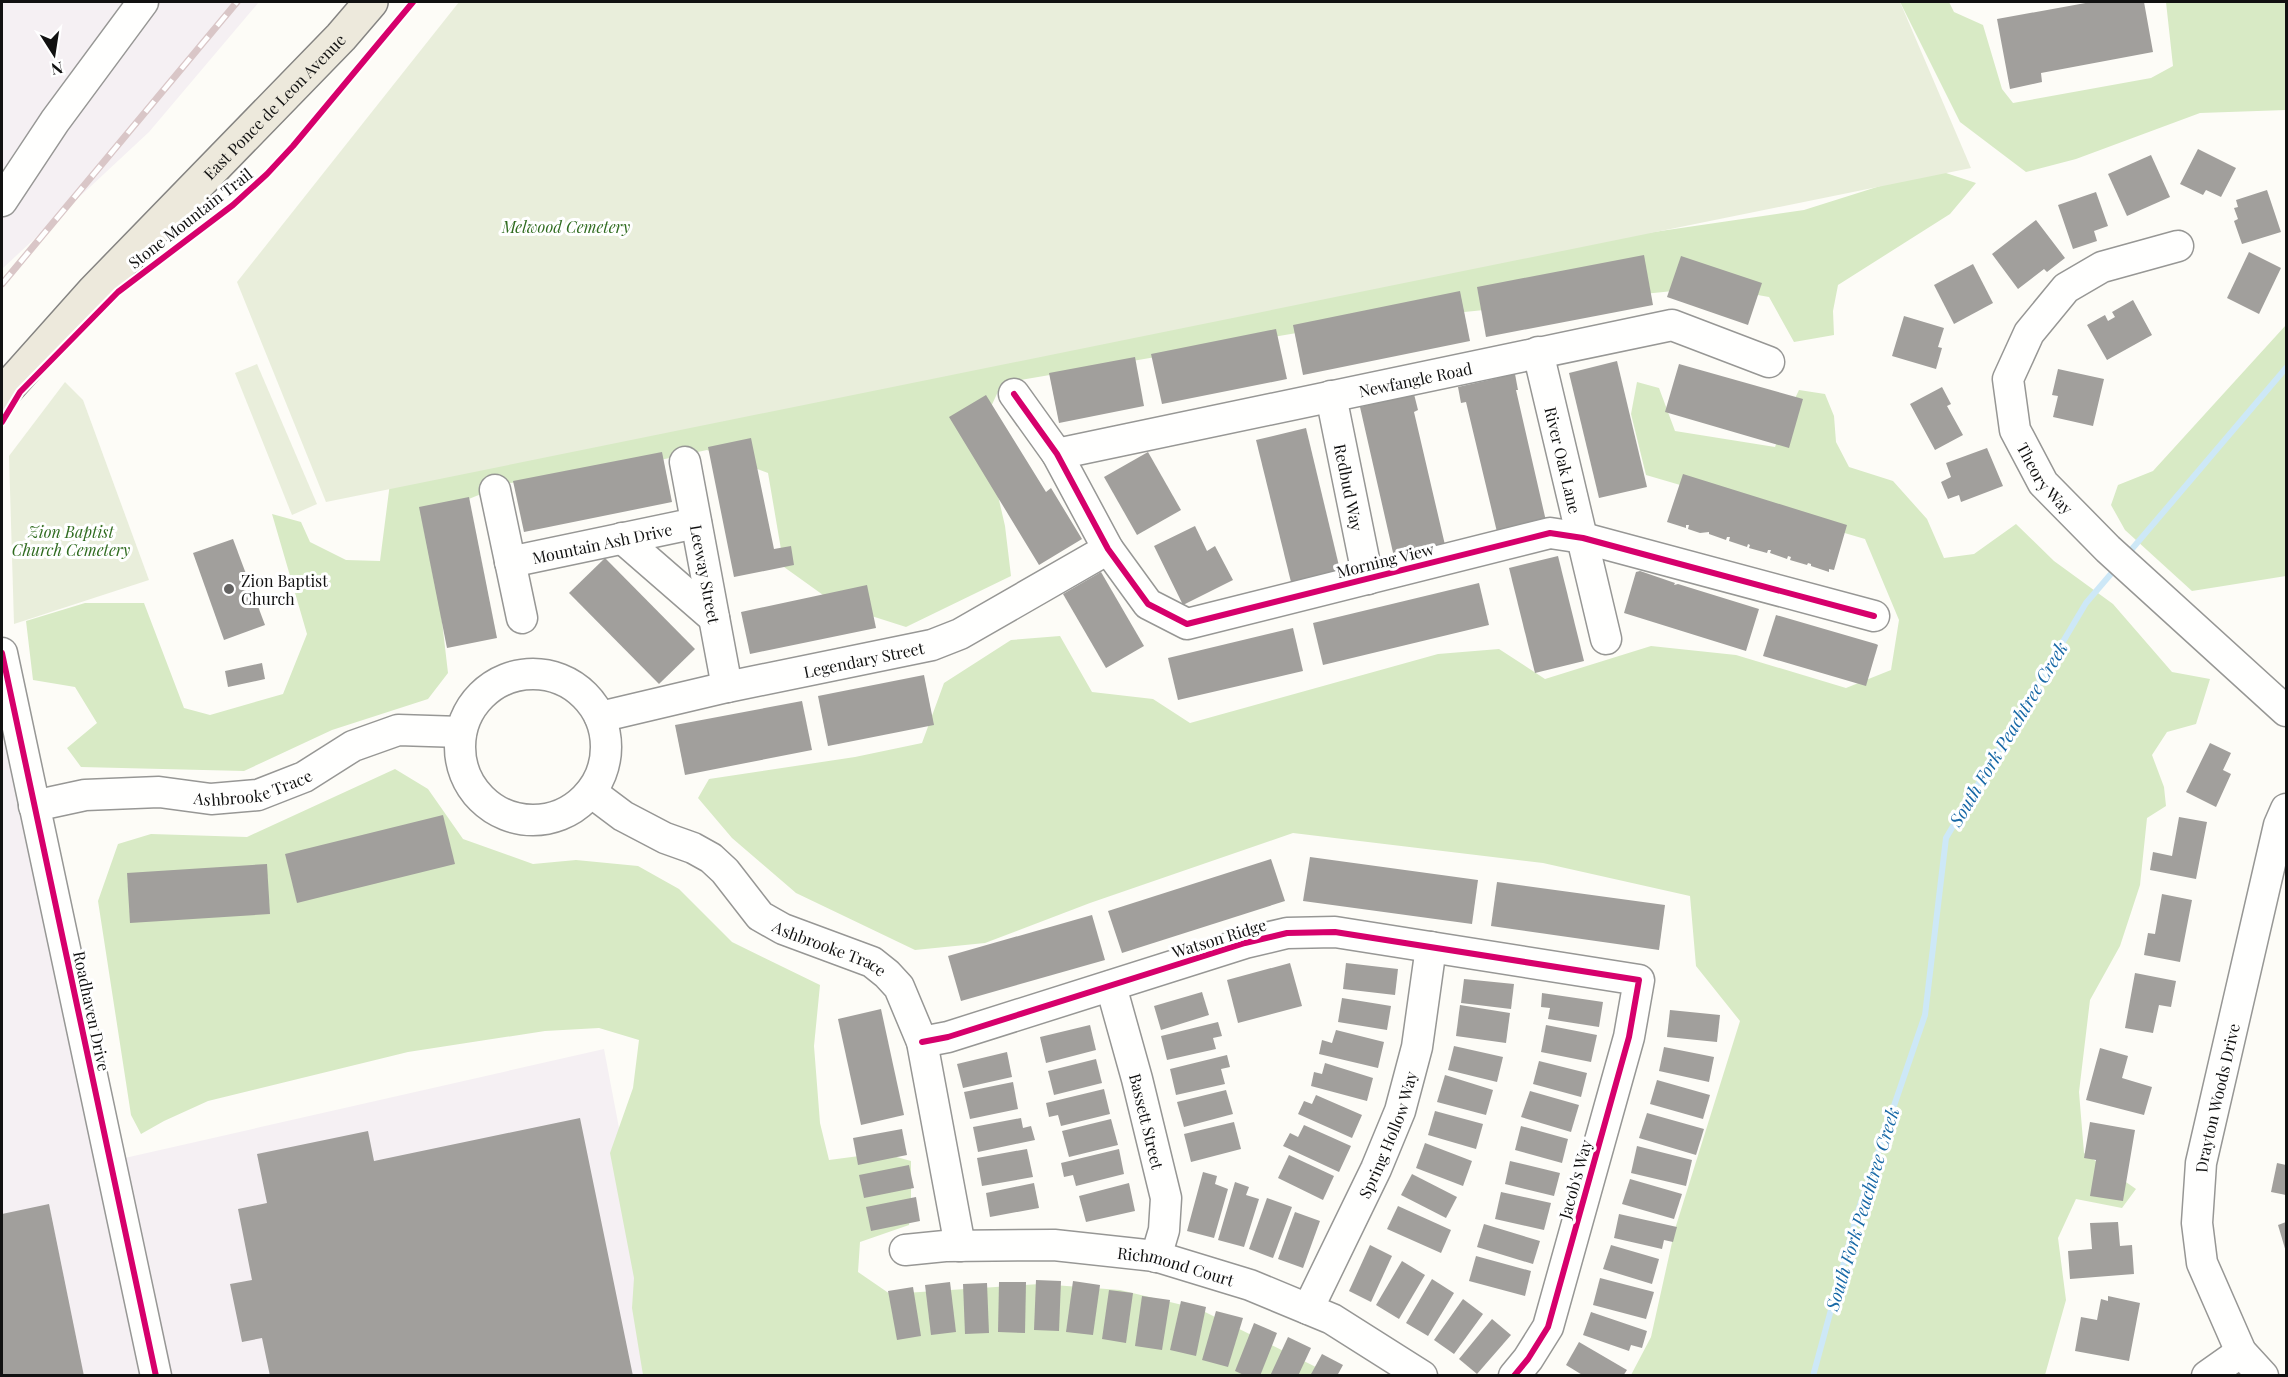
<svg xmlns="http://www.w3.org/2000/svg" width="2288" height="1377" font-family="'Playfair Display',serif">
	<rect width="100%" height="100%" fill="#fdfcf7"/>
	<!-- industrial -->
	<g fill="#f5f0f3">
		<polygon points="2,2 259,2 149,132 2,269"/>
		<polygon points="2,720 116,1160 604,1049 666,1375 2,1375"/>
	</g>
	<!-- forest -->
	<g fill="#d8eac5">
		<polygon points="1900,2 1949,2 1954,12 1983,25 2002,89 2013,103 2151,78 2173,66 2166,2 2286,2 2286,110 2200,113 2076,159 2026,172 1960,122"/>
		<polygon points="1934,169 1976,183 1950,214 1838,285 1833,311 1834,335 1794,342 1769,297 1713,287 1356,323 1002,383 982,426 1005,526 1011,576 906,627 837,605 784,567 768,473 707,450 571,479 509,483 446,508 435,561 448,673 428,699 332,730 244,771 81,767 67,748 97,723 75,687 33,680 26,621 85,603 144,603 184,708 210,715 283,694 307,634 272,514 301,522 310,542 346,560 380,561 390,483 1599,240 1804,210"/>
		<polygon points="2286,325 2286,576 2192,591 2125,530 2111,505 2118,485 2153,471"/>
		<polygon points="1637,382 1659,388 1675,431 1775,447 1787,415 1799,390 1825,394 1834,416 1836,442 1849,467 1893,481 1927,519 1944,558 1974,554 2016,524 2054,561 2113,604 2172,672 2210,679 2196,724 2167,732 2152,755 2164,787 2166,806 2147,818 2140,885 2120,946 2090,1000 2079,1092 2084,1153 2136,1189 2122,1208 2076,1199 2058,1238 2066,1300 2045,1375 1631,1375 1651,1337 1675,1229 1740,1021 1696,966 1690,896 1543,863 1293,833 1090,903 985,943 915,950 796,893 732,838 698,798 709,779 855,757 922,743 944,683 1011,640 1060,636 1092,692 1153,699 1190,723 1438,654 1499,649 1545,679 1651,646 1736,655 1846,688 1891,670 1899,620 1865,539 1646,475 1631,414"/>
		<polygon points="395,769 428,789 463,839 533,864 576,860 638,866 679,889 732,942 820,985 814,1046 820,1123 829,1160 882,1153 911,1161 911,1201 909,1225 860,1242 858,1272 890,1294 1040,1284 1120,1290 1199,1309 1332,1375 643,1375 632,1308 634,1278 610,1153 633,1088 639,1040 599,1028 545,1031 408,1052 208,1101 164,1121 141,1134 131,1115 98,901 118,844 151,834 247,837"/>
	</g>
	<!-- cemetery -->
	<g fill="#e9eedb">
		<polygon points="459,2 1900,2 1971,168 326,502 237,282"/>
		<polygon points="257,364 317,504 292,515 235,373"/>
		<polygon points="65,382 83,400 149,580 14,624 9,456"/>
	</g>
	<g fill="none" stroke-linecap="round" stroke-linejoin="round">
		<!-- stream -->
		<g stroke="#cde8f7" stroke-width="6">
			<polyline points="2126,556 2286,368"/>
			<polyline points="1813,1376 1857,1214 1925,1015 1946,838 2086,603 2116,568"/>
		</g>
	</g>
	<!-- building -->
	<g fill="#a19f9c">
		<polygon points="2091,2 2144,2 2153,52 2041,73 2042,82 2010,89 1997,19"/>
		<polygon points="2198,149 2236,168 2221,197 2206,190 2203,195 2180,184"/>
		<polygon points="2151,155 2170,197 2127,216 2108,174"/>
		<polygon points="2267,190 2281,232 2242,244 2234,221 2238,219 2234,208 2238,207 2236,200"/>
		<polygon points="2096,192 2108,226 2094,231 2097,241 2073,249 2058,205"/>
		<polygon points="2036,220 2065,258 2047,272 2044,269 2018,289 1992,254"/>
		<polygon points="2249,252 2281,268 2259,314 2227,298"/>
		<polygon points="1644,255 1653,305 1486,337 1477,287"/>
		<polygon points="1681,256 1762,283 1748,325 1667,297"/>
		<polygon points="1973,264 1993,303 1954,324 1934,285"/>
		<polygon points="1460,291 1470,341 1303,375 1293,325"/>
		<polygon points="2133,300 2152,335 2107,360 2087,325 2105,315 2108,321 2115,317 2112,312"/>
		<polygon points="1904,316 1944,328 1938,347 1942,348 1936,369 1892,356"/>
		<polygon points="1276,329 1287,379 1162,404 1151,354"/>
		<polygon points="1135,357 1144,406 1059,423 1049,373"/>
		<polygon points="1617,361 1647,487 1599,498 1569,373"/>
		<polygon points="1679,364 1803,399 1789,448 1665,412"/>
		<polygon points="2058,369 2104,379 2093,426 2053,417 2058,396 2052,395"/>
		<polygon points="1515,374 1518,390 1516,390 1546,521 1497,532 1466,402 1461,403 1458,387"/>
		<polygon points="1942,387 1951,404 1947,406 1963,435 1935,450 1910,404"/>
		<polygon points="1414,394 1418,410 1414,412 1445,545 1394,557 1360,407"/>
		<polygon points="986,395 1046,492 1051,488 1082,539 1039,565 949,417"/>
		<polygon points="1306,428 1340,570 1291,582 1256,440"/>
		<polygon points="751,438 774,549 791,546 794,565 734,577 708,447"/>
		<polygon points="1987,448 2003,486 1961,502 1959,495 1948,499 1941,482 1951,477 1946,463"/>
		<polygon points="662,452 672,502 524,532 513,481"/>
		<polygon points="1148,452 1181,510 1137,535 1104,477"/>
		<polygon points="1683,474 1847,525 1834,570 1829,569 1829,572 1811,566 1811,564 1808,563 1807,565 1790,560 1791,557 1788,556 1787,559 1770,553 1771,550 1768,550 1767,553 1749,548 1750,545 1748,544 1747,547 1729,541 1730,537 1727,537 1726,540 1709,534 1709,532 1700,533 1688,529 1689,525 1686,525 1686,528 1667,522"/>
		<polygon points="469,497 497,638 447,648 419,507"/>
		<polygon points="1195,526 1207,551 1215,546 1233,580 1183,605 1154,546"/>
		<polygon points="233,539 265,625 224,640 193,553"/>
		<polygon points="1558,556 1584,661 1535,673 1509,568"/>
		<polygon points="605,558 695,649 659,684 569,593"/>
		<polygon points="1640,571 1675,583 1674,585 1678,584 1759,609 1746,651 1624,613 1636,572"/>
		<polygon points="1101,572 1144,646 1106,668 1063,594"/>
		<polygon points="1479,583 1489,625 1323,665 1313,623"/>
		<polygon points="867,585 876,628 750,654 741,612"/>
		<polygon points="1776,615 1876,644 1878,645 1866,686 1763,656"/>
		<polygon points="1293,628 1303,671 1178,700 1168,658"/>
		<polygon points="262,663 265,679 228,687 225,671"/>
		<polygon points="924,675 934,725 828,746 818,696"/>
		<polygon points="802,701 812,750 685,775 675,725"/>
		<polygon points="2210,743 2231,753 2223,770 2231,774 2216,807 2186,792"/>
		<polygon points="443,815 455,864 297,903 285,854"/>
		<polygon points="2179,817 2207,822 2196,879 2150,870 2153,852 2172,856"/>
		<polygon points="1310,857 1478,880 1472,924 1303,901"/>
		<polygon points="1271,859 1285,901 1122,953 1108,911"/>
		<polygon points="267,864 270,914 130,923 127,873"/>
		<polygon points="1497,882 1665,905 1659,950 1491,926"/>
		<polygon points="2162,894 2192,900 2180,962 2144,955 2148,933 2155,934"/>
		<polygon points="1092,915 1105,960 961,1001 948,956"/>
		<polygon points="1290,963 1302,1006 1238,1023 1227,980"/>
		<polygon points="1346,963 1398,969 1395,995 1343,989"/>
		<polygon points="2135,973 2176,981 2171,1007 2159,1005 2153,1033 2125,1028"/>
		<polygon points="1464,979 1514,984 1511,1009 1461,1003"/>
		<polygon points="1202,992 1209,1015 1161,1030 1154,1006"/>
		<polygon points="1542,993 1603,1002 1599,1027 1548,1019 1550,1008 1541,1007"/>
		<polygon points="1342,998 1391,1006 1387,1030 1338,1022"/>
		<polygon points="1460,1005 1510,1013 1506,1043 1456,1036"/>
		<polygon points="881,1009 904,1115 861,1125 838,1019"/>
		<polygon points="1670,1010 1720,1015 1717,1042 1667,1037"/>
		<polygon points="1218,1022 1222,1036 1213,1038 1216,1049 1167,1060 1161,1036"/>
		<polygon points="1090,1025 1096,1050 1046,1063 1040,1037"/>
		<polygon points="1546,1025 1597,1035 1591,1062 1541,1052"/>
		<polygon points="1336,1030 1384,1042 1378,1068 1319,1054 1322,1040 1332,1043"/>
		<polygon points="1454,1046 1503,1057 1497,1082 1448,1070"/>
		<polygon points="1664,1047 1714,1057 1709,1082 1659,1071"/>
		<polygon points="2100,1048 2128,1056 2122,1078 2152,1087 2144,1115 2086,1100"/>
		<polygon points="1007,1052 1012,1077 963,1088 957,1064"/>
		<polygon points="1227,1055 1230,1067 1221,1069 1225,1084 1176,1095 1170,1069"/>
		<polygon points="1096,1059 1102,1083 1054,1095 1048,1071"/>
		<polygon points="1539,1061 1587,1073 1581,1097 1533,1084"/>
		<polygon points="1325,1063 1373,1078 1367,1101 1311,1086 1314,1072 1322,1074"/>
		<polygon points="1445,1075 1493,1090 1486,1115 1437,1102"/>
		<polygon points="1657,1080 1710,1095 1703,1119 1650,1104"/>
		<polygon points="1013,1082 1018,1109 970,1119 964,1092"/>
		<polygon points="1104,1089 1110,1114 1061,1126 1058,1115 1049,1117 1046,1103"/>
		<polygon points="1226,1090 1233,1114 1184,1127 1177,1102"/>
		<polygon points="1530,1091 1579,1105 1571,1132 1521,1117"/>
		<polygon points="1316,1095 1362,1115 1352,1138 1298,1114 1304,1101 1312,1104"/>
		<polygon points="1435,1111 1483,1124 1476,1149 1428,1135"/>
		<polygon points="1647,1113 1704,1129 1696,1155 1639,1138"/>
		<polygon points="580,1118 633,1376 270,1376 262,1338 242,1342 230,1284 252,1280 238,1209 267,1203 257,1154 368,1131 374,1161"/>
		<polygon points="1021,1118 1023,1128 1031,1126 1035,1140 978,1152 973,1127"/>
		<polygon points="1111,1119 1118,1145 1069,1157 1062,1131"/>
		<polygon points="1234,1122 1241,1149 1191,1162 1184,1134"/>
		<polygon points="2090,1122 2135,1130 2123,1201 2090,1196 2096,1160 2084,1158"/>
		<polygon points="1304,1125 1351,1146 1339,1172 1283,1146 1290,1133 1298,1137"/>
		<polygon points="1521,1126 1568,1139 1562,1163 1515,1150"/>
		<polygon points="902,1129 907,1155 858,1165 853,1138"/>
		<polygon points="1425,1143 1472,1161 1463,1186 1416,1168"/>
		<polygon points="1637,1146 1692,1160 1686,1186 1631,1173"/>
		<polygon points="1027,1149 1033,1177 982,1186 977,1158"/>
		<polygon points="1119,1149 1124,1174 1076,1186 1073,1175 1064,1177 1061,1163"/>
		<polygon points="1289,1155 1334,1176 1323,1200 1278,1178"/>
		<polygon points="1510,1161 1560,1173 1554,1196 1505,1184"/>
		<polygon points="2277,1163 2286,1165 2286,1195 2271,1192"/>
		<polygon points="909,1165 914,1188 864,1198 859,1175"/>
		<polygon points="1203,1172 1217,1176 1215,1184 1228,1189 1214,1238 1187,1231"/>
		<polygon points="1412,1174 1457,1197 1446,1218 1401,1195"/>
		<polygon points="1630,1179 1682,1194 1674,1219 1622,1204"/>
		<polygon points="1235,1182 1249,1187 1246,1195 1259,1199 1244,1247 1218,1240"/>
		<polygon points="1034,1183 1039,1208 990,1217 986,1193"/>
		<polygon points="1129,1183 1135,1211 1086,1222 1079,1196"/>
		<polygon points="1501,1192 1551,1203 1544,1230 1495,1219"/>
		<polygon points="916,1197 920,1221 871,1231 866,1207"/>
		<polygon points="1267,1198 1292,1207 1273,1258 1249,1249"/>
		<polygon points="49,1204 84,1376 2,1376 2,1214"/>
		<polygon points="1398,1206 1451,1230 1441,1253 1387,1229"/>
		<polygon points="1295,1212 1320,1221 1303,1268 1278,1259"/>
		<polygon points="1619,1214 1677,1227 1673,1242 1664,1240 1662,1249 1614,1238"/>
		<polygon points="2118,1222 2120,1246 2132,1245 2134,1274 2070,1279 2068,1251 2092,1249 2090,1223"/>
		<polygon points="2286,1222 2286,1252 2278,1225"/>
		<polygon points="1484,1224 1540,1241 1533,1264 1477,1247"/>
		<polygon points="1370,1245 1392,1256 1371,1302 1349,1291"/>
		<polygon points="1611,1245 1659,1259 1652,1284 1603,1269"/>
		<polygon points="1476,1256 1531,1271 1525,1296 1469,1281"/>
		<polygon points="1402,1261 1425,1275 1399,1319 1376,1305"/>
		<polygon points="1600,1278 1654,1292 1646,1319 1593,1305"/>
		<polygon points="1432,1279 1454,1293 1428,1336 1406,1323"/>
		<polygon points="1036,1280 1061,1281 1059,1331 1034,1330"/>
		<polygon points="1073,1281 1100,1285 1093,1335 1066,1332"/>
		<polygon points="950,1282 956,1332 931,1335 925,1285"/>
		<polygon points="999,1282 1026,1282 1025,1333 998,1332"/>
		<polygon points="987,1283 989,1333 965,1334 963,1284"/>
		<polygon points="913,1287 921,1336 897,1340 888,1291"/>
		<polygon points="1109,1290 1133,1293 1126,1343 1102,1339"/>
		<polygon points="1142,1296 1170,1300 1162,1350 1135,1346"/>
		<polygon points="2108,1296 2140,1303 2129,1361 2075,1351 2081,1317 2097,1320 2101,1299 2108,1301"/>
		<polygon points="1463,1299 1483,1314 1454,1354 1434,1340"/>
		<polygon points="1181,1301 1206,1307 1196,1356 1170,1350"/>
		<polygon points="1216,1311 1243,1318 1228,1367 1202,1360"/>
		<polygon points="1591,1312 1647,1331 1642,1348 1631,1345 1629,1351 1583,1335"/>
		<polygon points="1492,1319 1511,1335 1477,1374 1459,1359"/>
		<polygon points="1254,1323 1277,1333 1260,1376 1246,1376 1235,1371"/>
		<polygon points="1288,1337 1311,1348 1298,1376 1270,1376"/>
		<polygon points="1579,1342 1627,1370 1623,1376 1584,1376 1566,1365"/>
		<polygon points="1322,1354 1343,1365 1337,1376 1310,1376"/>
	</g>
	<g fill="none" stroke-linecap="round" stroke-linejoin="round">
		<defs>
			<g id="minor">
				<polyline points="2,201 55,121 143,2"/>
				<path id="s1" d="M2178,246L2102,267L2066,288L2029,333L2008,379L2015,430L2043,483L2108,549L2286,711"/>
				<path id="s2" d="M1538,352L1606,639"/>
				<polyline points="1014,394 1057,454 1108,549 1148,604 1187,624 1550,533 1583,538 1874,616"/>
				<path id="s3" d="M1331,396L1368,579"/>
				<path id="s4" d="M1057,454L1672,325L1769,362"/>
				<path id="s5" d="M685,462L727,687"/>
				<polyline points="495,490 522,618"/>
				<polyline points="622,538 714,618"/>
				<path id="s6" d="M510,562L696,523"/>
				<polyline points="2,653 156,1376"/>
				<circle cx="533" cy="747" r="73"/>
				<path id="s7" d="M600,717L727,687L932,645L960,634L1108,549"/>
				<path id="s8" d="M591,792L623,816L665,838L693,848L711,858L725,871L760,916L783,929L872,962L887,974L899,987L922,1042L960,1246"/>
				<path id="s9" d="M34,806L85,795L159,792L211,799L258,795L304,777L353,746L398,730L461,732"/>
				<path id="s10" d="M1111,986L1137,1079L1166,1198L1164,1230L1156,1257"/>
				<polyline points="922,1042 948,1037 1245,943 1287,933 1335,932 1639,980 1629,1037 1548,1327 1528,1359 1514,1376"/>
				<path id="s11" d="M905,1250L945,1246L1054,1245L1155,1256L1250,1285L1332,1319L1422,1376"/>
				<path id="s12" d="M1308,1309L1376,1169L1400,1111L1417,1047L1431,947"/>
				<polyline points="2207,1376 2241,1352"/>
				<path id="s13" d="M2263,1376L2241,1352L2202,1263L2197,1223L2201,1163L2279,825L2286,809"/>
			</g>
			<g id="major">
				<path id="s14" d="M2,394L94,291L341,37L371,2"/>
			</g>
		</defs>
		<!-- minor casing -->
		<use href="#minor" stroke="#979795" stroke-width="33"/>
		<!-- major casing -->
		<use href="#major" stroke="#858482" stroke-width="36"/>
		<!-- minor -->
		<use href="#minor" stroke="#fffffe" stroke-width="30"/>
		<!-- major -->
		<use href="#major" stroke="#ede9dc" stroke-width="33"/>
		<defs>
			<polyline id="rail" points="2,284 237,2"/>
		</defs>
		<!-- rail casing -->
		<use href="#rail" stroke="#d9c6c7" stroke-width="7"/>
		<!-- rail -->
		<use href="#rail" stroke="#fff" stroke-width="4.5" stroke-dasharray="14" stroke-linecap="butt"/>
		<defs>
			<g id="cycleway">
				<polyline points="1014,394 1057,454 1108,549 1148,604 1187,624 1550,533 1583,538 1874,616"/>
				<polyline points="2,422 20,392 118,292 233,205 267,174 293,146 413,2"/>
				<polyline points="2,653 156,1376"/>
				<polyline points="922,1042 948,1037 1245,943 1287,933 1335,932 1639,980 1629,1037 1548,1327 1528,1359 1514,1376"/>
			</g>
		</defs>
		<!-- cycleway casing -->
		<use href="#cycleway" stroke="#fff" stroke-width="10"/>
		<!-- cycleway -->
		<use href="#cycleway" stroke="#d6006c" stroke-width="6"/>
	</g>
	<!-- markers -->
	<circle fill="#646362" stroke="#fff" stroke-width="2" cx="229" cy="589" r="6"/>
	<g text-anchor="middle" dominant-baseline="central" stroke-width="6" stroke-linejoin="round" paint-order="stroke">
		<!-- street labels -->
		<g font-size="16" fill="#111" stroke="#fff">
			<text stroke="none"><textPath href="#s14" startOffset="396">East Ponce de Leon Avenue</textPath></text>
			<text transform="translate(190 218) rotate(-38)">Stone Mountain Trail</text>
			<text stroke="none"><textPath href="#s4" startOffset="366">Newfangle Road</textPath></text>
			<text stroke="none"><textPath href="#s2" startOffset="111">River Oak Lane</textPath></text>
			<text stroke="none"><textPath href="#s1" startOffset="338">Theory Way</textPath></text>
			<text stroke="none"><textPath href="#s3" startOffset="93">Redbud Way</textPath></text>
			<text stroke="none"><textPath href="#s6" startOffset="94">Mountain Ash Drive</textPath></text>
			<text transform="translate(1385 560) rotate(-14)">Morning View</text>
			<text stroke="none"><textPath href="#s5" startOffset="114">Leeway Street</textPath></text>
			<text stroke="none"><textPath href="#s7" startOffset="270">Legendary Street</textPath></text>
			<text stroke="none"><textPath href="#s9" startOffset="222">Ashbrooke Trace</textPath></text>
			<text transform="translate(1219 938) rotate(-17)">Watson Ridge</text>
			<text stroke="none"><textPath href="#s8" startOffset="291">Ashbrooke Trace</textPath></text>
			<text transform="translate(92 1011) rotate(78)">Roadhaven Drive</text>
			<text stroke="none"><textPath href="#s13" startOffset="297">Drayton Woods Drive</textPath></text>
			<text stroke="none"><textPath href="#s10" startOffset="140">Bassett Street</textPath></text>
			<text stroke="none"><textPath href="#s12" startOffset="192">Spring Hollow Way</textPath></text>
			<text transform="translate(1575 1179) rotate(-74)">Jacob's Way</text>
			<text stroke="none"><textPath href="#s11" startOffset="273">Richmond Court</textPath></text>
		</g>
		<!-- park labels -->
		<g font-size="16" font-style="italic" fill="#2f6b1f" stroke="#fff">
			<text x="566" y="226">Melwood Cemetery</text>
			<text x="71" y="531">Zion Baptist<tspan x="71" dy="18">Church Cemetery</tspan></text>
		</g>
		<!-- poi labels -->
		<g font-size="16" fill="#111" stroke="#fff" text-anchor="start">
			<text x="241" y="580">Zion Baptist<tspan x="241" dy="18">Church</tspan></text>
		</g>
		<!-- water labels -->
		<g font-size="18" font-style="italic" fill="#1768a6" stroke="#fff">
			<text transform="translate(2008 734) rotate(-59)">South Fork Peachtree Creek</text>
			<text transform="translate(1862 1209) rotate(-73)">South Fork Peachtree Creek</text>
		</g>
	</g>
	<!-- border -->
	<rect width="2288" height="1377" fill="none" stroke="#111111" stroke-width="6"/>
	<!-- north arrow -->
	<g transform="translate(54 54) rotate(168)" stroke="#ffffff" stroke-width="4.5" paint-order="stroke">
	<path d="M0-4.5L10 22L0 15L-10 22Z" fill="#111111"/>
	<text y="-9" font-size="16" font-weight="bold" text-anchor="middle" fill="#111111">N</text>
	</g>
</svg>
